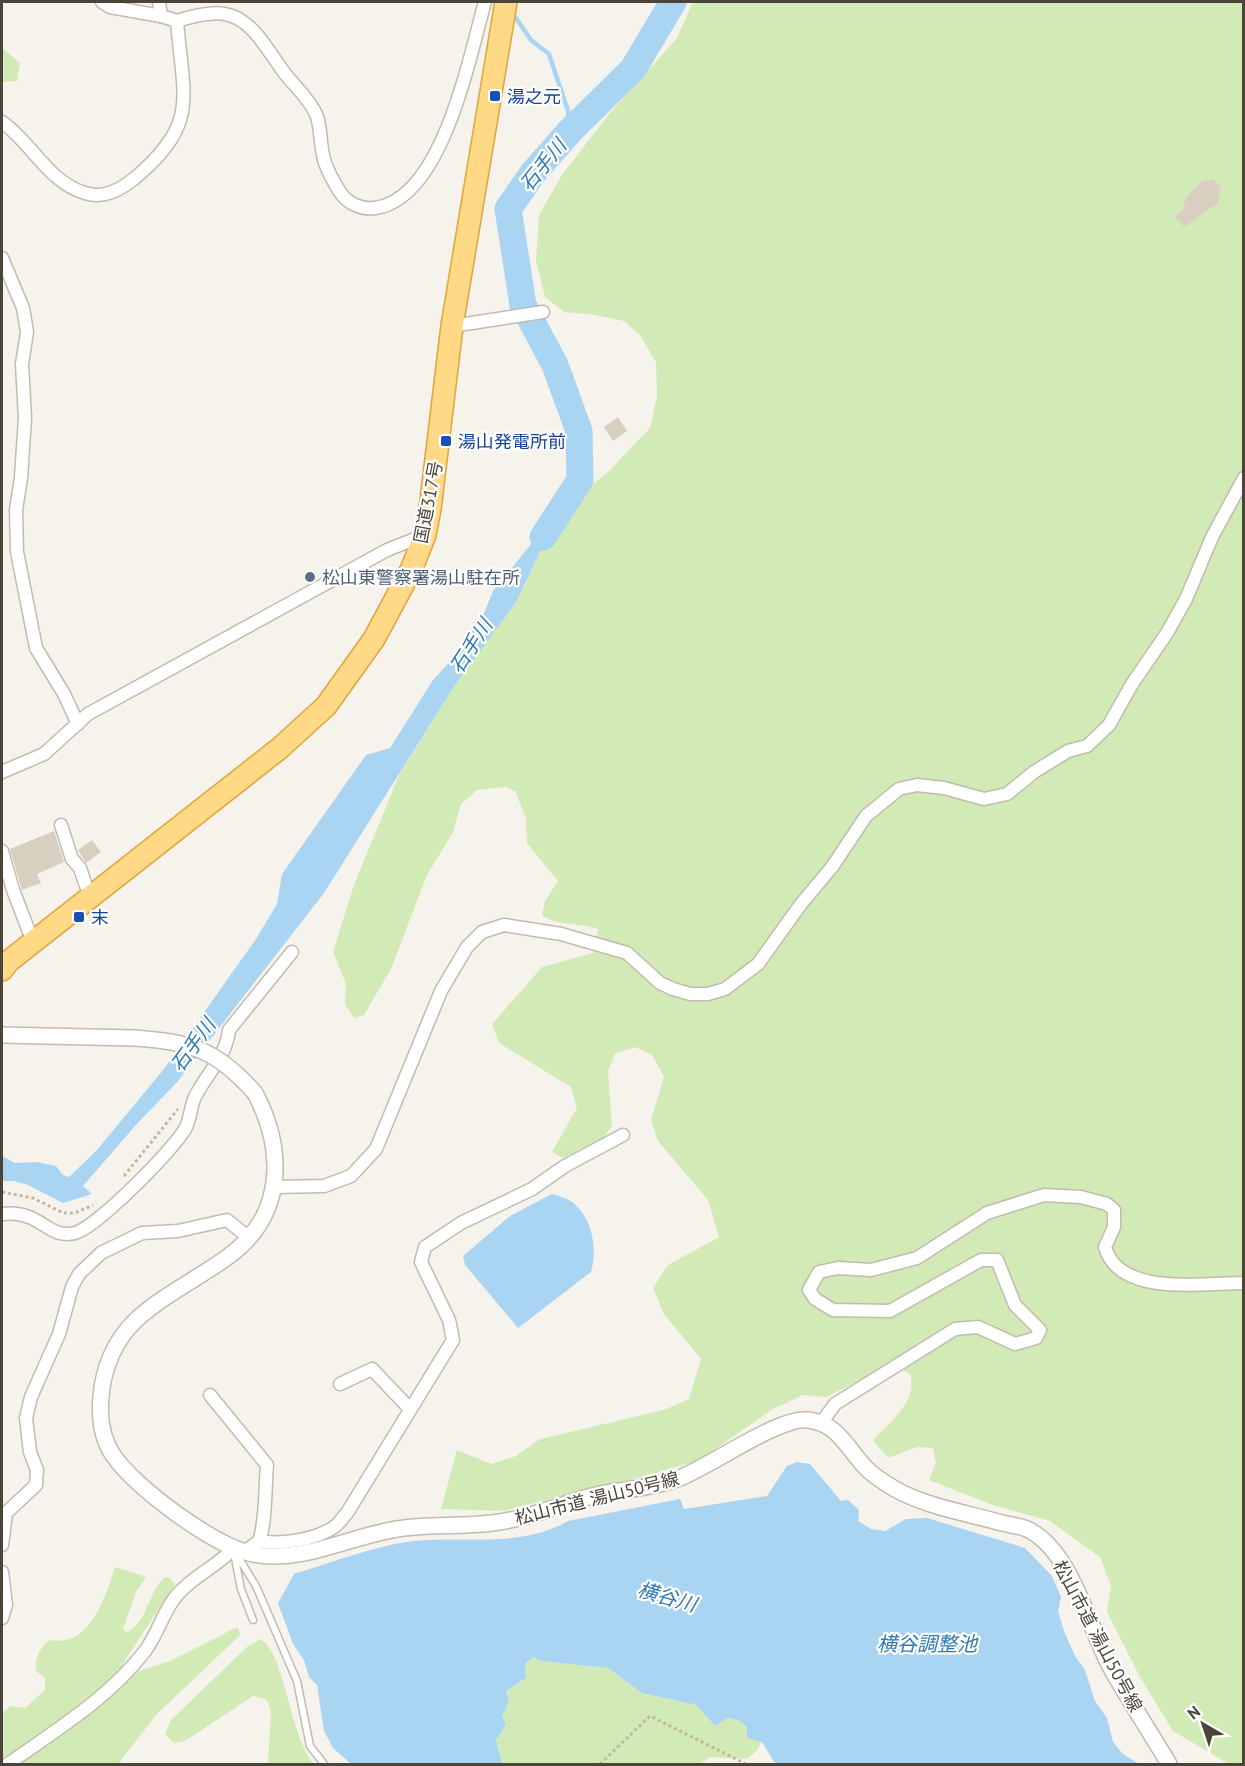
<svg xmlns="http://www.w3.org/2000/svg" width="1245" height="1766" font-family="'PT Sans','Noto Sans JP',sans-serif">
	<rect width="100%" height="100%" fill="#f6f3ec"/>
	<!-- green -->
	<g fill="#d2eab5">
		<path d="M693,2H1243V1764H1229L1173,1731L1140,1677L1107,1612L1111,1586L1100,1557L1050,1521L993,1505L929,1480L936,1463L933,1448L917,1447L888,1458L873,1440C890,1422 918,1401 910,1374L893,1364L826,1397L803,1395L773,1409L699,1460L652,1474L503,1511L441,1509L457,1450L491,1464L516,1456L540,1439L664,1410L689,1399L701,1359L664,1314L653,1288L668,1265L719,1237L708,1200L658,1141L651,1120L664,1077L652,1055L635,1047L615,1054L608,1071L612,1126L604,1137L563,1158L552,1152L577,1108L571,1087L499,1043L492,1024L542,967L593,953L598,929C580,922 557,927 542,915L545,901L558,881L527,843L526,818L515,791L505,787L477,790L461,804L453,832L427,875L391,969L364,1015L354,1018L345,1004L346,984L333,952L354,885L400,773L455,685L515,604L562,506L606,474L650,428L657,396L656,362L640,335L624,321L595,315L564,312L545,297L536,261L539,215L562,175L609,114L677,38Z"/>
		<polygon points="2,48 20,63 17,81 2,82"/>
		<path d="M115,1567L146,1577L136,1592L123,1629L127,1632C148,1622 148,1592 165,1577L170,1578L175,1584L122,1665L130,1674L170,1661L233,1629L238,1628L240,1635L156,1715L118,1764H2V1713L11,1706L25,1708L45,1690V1678L36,1671C35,1657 39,1650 49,1640C91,1648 105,1597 115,1567Z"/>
		<path d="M260,1639C284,1649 290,1738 314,1764H268L271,1710L266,1699L253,1696L185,1741L174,1743L165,1734L171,1720L248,1646Z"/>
		<polygon points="532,1657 541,1661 608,1668 642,1693 696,1705 715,1726 728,1718 741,1721 762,1741 757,1750 747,1759 710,1757 700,1764 502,1764 496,1740 506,1725 502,1717 509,1700 506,1691 526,1678 525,1664"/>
	</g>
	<!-- water -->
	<g fill="#a9d4f2">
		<polygon points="562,506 515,604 455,685 324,893 178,1081 135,1126 83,1186 92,1194 63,1203 28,1185 14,1181 2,1181 2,1156 15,1163 37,1162 56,1166 63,1175 69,1177 96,1151 164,1069 256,939 277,904 282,874 366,755 390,748 433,680 459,652 485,611 493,591"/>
		<path d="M552,1194C557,1196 564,1197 569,1200C592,1214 598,1248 591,1272L518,1328L465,1265L463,1256L510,1216Z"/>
		<path d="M797,1462L810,1464L841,1501L848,1500L859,1510L858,1521L871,1529L885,1531L906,1519L927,1518L1025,1548L1052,1576L1061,1597L1058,1611L1064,1631L1075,1656L1085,1670L1095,1701L1107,1718L1113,1742L1123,1754L1139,1764H779L774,1762L762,1742L747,1738V1727L740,1721L728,1718L715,1726L696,1705L642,1693L608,1668L541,1661L533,1657L525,1664L526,1678L506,1691L509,1701L502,1717L506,1725L496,1740L502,1764H351L333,1748L324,1731L317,1685L309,1677L304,1660L293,1644L278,1603L294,1574C334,1562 373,1546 414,1541C465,1536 522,1548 568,1521L680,1499L684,1509L767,1496L787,1466Z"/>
	</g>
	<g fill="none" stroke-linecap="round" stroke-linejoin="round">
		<!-- stream -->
		<polyline stroke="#a9d4f2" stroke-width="4.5" points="511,11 531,40 549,54 568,111 570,131"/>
		<!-- river -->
		<polyline stroke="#a9d4f2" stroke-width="27" points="543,537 580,480 579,431 555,365 523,305 508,209 533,173 570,131 633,69 673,2"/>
	</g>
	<!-- building -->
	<g fill="#d8cfc1">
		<polygon points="1213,179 1221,187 1218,203 1184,227 1175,217 1183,210 1186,197 1201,182"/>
		<polygon points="618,417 627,431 613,441 604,427"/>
		<polygon points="54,831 64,862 37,874 41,883 22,890 10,849"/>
		<polygon points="92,840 101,852 86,863 78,850"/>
	</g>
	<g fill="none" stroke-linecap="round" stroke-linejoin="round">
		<defs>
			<g id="service">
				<polyline points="235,1552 256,1586 297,1681 310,1746 324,1764"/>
				<polyline points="234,1553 241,1589 253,1620"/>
			</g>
			<g id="minor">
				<polyline points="102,2 110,7 161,16"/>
				<path d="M159,2L161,16L177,21C240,0 250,24 283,71C294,86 308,97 316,114C321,126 320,142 323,155C325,167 333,181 340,192C347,203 361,210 375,208C443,199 469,57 485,2"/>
				<path d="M2,122C31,142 49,183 85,193C104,199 120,190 135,178C200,123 183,98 177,21"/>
				<polyline points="2,258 23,308 27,332 22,364 25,418 21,478 16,510 17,552 36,648 64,694 78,724"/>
				<polyline points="452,326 543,312"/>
				<polyline points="2,772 44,754 88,714 387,550 425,535"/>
				<polyline points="61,825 72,859 80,868 86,886 93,895"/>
				<polyline points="2,851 13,890 33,942"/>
				<polyline points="274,1187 324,1186 351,1176 376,1149 441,991 467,947 482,932 504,925 561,934 627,953 660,983 673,989 690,994 708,994 725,989 758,964 801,904 832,867 866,816 899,789 917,785 944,788 984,799 1007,794 1034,772 1068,751 1087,746 1109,725 1132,684 1167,633 1186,599 1212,537 1244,478"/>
				<path d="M2,1214C11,1213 19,1213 29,1217C45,1223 55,1238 75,1233C96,1228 173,1150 185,1129C191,1119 190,1105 196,1095C208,1072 226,1057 229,1030L292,952"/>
				<polyline points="340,1384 372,1369 410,1409"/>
				<path d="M210,1395L267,1465C265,1486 266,1524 259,1541"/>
				<path d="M822,1422L835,1404L955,1329L978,1327L1015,1344L1036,1338L1040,1330L1015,1305L997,1260H981L890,1311L833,1310L815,1299L809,1290L819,1272L838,1268L871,1270L917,1258L987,1213L1044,1195L1081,1197L1107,1204L1114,1210V1227L1105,1247C1119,1297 1202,1283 1244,1283"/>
				<polyline points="2,1545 6,1513 36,1485 37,1470 30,1452 26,1418 31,1397 59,1334 72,1287 79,1274 101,1253 142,1233 178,1231 227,1220 249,1238"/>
				<path d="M244,1552L259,1541C279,1545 316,1540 334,1527C339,1524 343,1517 347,1513L453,1340L449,1320L421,1262L425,1247L461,1223L532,1189L565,1166L623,1135"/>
				<polyline points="2,1572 6,1605 2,1618"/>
				<path d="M8,1764C56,1730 109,1698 145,1651C158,1634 163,1611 177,1595C193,1576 216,1567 233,1549"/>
			</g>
			<g id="tertiary">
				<polyline points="2,1035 134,1038"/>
				<path d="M255,1093C285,1150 285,1215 229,1256C199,1278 163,1295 136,1320C115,1340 103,1368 101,1397C99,1418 101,1437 113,1455C134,1487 215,1547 253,1554C300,1564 351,1536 397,1529C428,1524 460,1527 492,1523C527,1519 558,1505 592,1496C620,1489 650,1489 677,1479C710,1467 781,1415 809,1420C839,1424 848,1450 867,1469C875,1477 885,1483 895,1489C927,1507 967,1513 1002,1523C1010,1525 1020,1526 1027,1529C1072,1550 1088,1627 1111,1668C1129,1700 1150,1732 1169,1764"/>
			</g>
			<polyline id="trunk" points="2,970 9,961 280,748 326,706 374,639 411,570 425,535 430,509 452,326 506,2"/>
		</defs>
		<!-- service casing -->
		<use href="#service" stroke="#c2bbae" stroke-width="9"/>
		<!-- minor casing -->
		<use href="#minor" stroke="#c2bbae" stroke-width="15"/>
		<!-- tertiary casing -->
		<use href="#tertiary" stroke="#c2bbae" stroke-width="18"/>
		<!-- trunk casing -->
		<use href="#trunk" stroke="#e0a43c" stroke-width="24"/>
		<!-- path -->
		<g stroke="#c4b79f" stroke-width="3" stroke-dasharray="3 3" stroke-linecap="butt">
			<polyline points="124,1176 178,1109"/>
			<polyline points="2,1192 33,1198 63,1213 75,1213 93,1205"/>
			<polyline points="600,1764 650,1716 746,1764"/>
		</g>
		<!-- service -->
		<use href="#service" stroke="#fff" stroke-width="6"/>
		<!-- minor -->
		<use href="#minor" stroke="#fff" stroke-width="12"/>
		<!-- tertiary -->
		<use href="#tertiary" stroke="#fff" stroke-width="15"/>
		<!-- trunk -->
		<use href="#trunk" stroke="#ffd985" stroke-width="21"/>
		<defs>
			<path id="tertiary-bridge" d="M134,1038C191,1042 216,1049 255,1093"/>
		</defs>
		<!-- tertiary-bridge casing -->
		<use href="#tertiary-bridge" stroke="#c2bbae" stroke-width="18" stroke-linecap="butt"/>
		<!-- tertiary-bridge -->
		<use href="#tertiary-bridge" stroke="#fff" stroke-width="15"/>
	</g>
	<!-- markers -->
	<g fill="#1a4fb4" stroke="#fff" stroke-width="2">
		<rect x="489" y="90" width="12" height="12" rx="3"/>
		<rect x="440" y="435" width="12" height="12" rx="3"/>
		<rect x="73" y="911" width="12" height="12" rx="3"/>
	</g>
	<circle fill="#5c6f8a" stroke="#fff" stroke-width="2" cx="310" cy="577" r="6"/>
	<g text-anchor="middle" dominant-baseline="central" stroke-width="4.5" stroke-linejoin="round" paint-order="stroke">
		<!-- transit labels -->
		<g font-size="18" fill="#164399" stroke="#fff" text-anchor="start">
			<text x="507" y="96">湯之元</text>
			<text x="458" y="441">湯山発電所前</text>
			<text x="91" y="917">末</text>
		</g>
		<!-- street labels -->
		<g font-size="18" fill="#4b4439" stroke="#fff">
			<text transform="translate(428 502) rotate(-79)">国道317号</text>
			<text transform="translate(597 1498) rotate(-14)">松山市道 湯山50号線</text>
			<text transform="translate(1098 1636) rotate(62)">松山市道 湯山50号線</text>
		</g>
		<!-- service labels -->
		<g font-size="18" fill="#4e5e75" stroke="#fff" text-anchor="start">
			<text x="322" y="577">松山東警察署湯山駐在所</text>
		</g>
		<!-- water labels -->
		<g font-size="20" font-style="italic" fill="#2e7ab2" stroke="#fff">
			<text transform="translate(543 165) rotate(-51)">石手川</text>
			<text transform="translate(471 646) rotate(-57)">石手川</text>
			<text transform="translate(193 1045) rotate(-54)">石手川</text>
			<text transform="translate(667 1597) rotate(16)">横谷川</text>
			<text x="927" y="1644">横谷調整池</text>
		</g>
	</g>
	<!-- border -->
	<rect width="1245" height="1766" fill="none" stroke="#4b4439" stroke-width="6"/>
	<!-- north arrow -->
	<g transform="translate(1203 1724) rotate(321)" stroke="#ffffff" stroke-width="4.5" paint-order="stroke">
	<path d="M0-4.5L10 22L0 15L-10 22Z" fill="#4b4439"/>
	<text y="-9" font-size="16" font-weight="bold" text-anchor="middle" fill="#4b4439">N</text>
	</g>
</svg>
